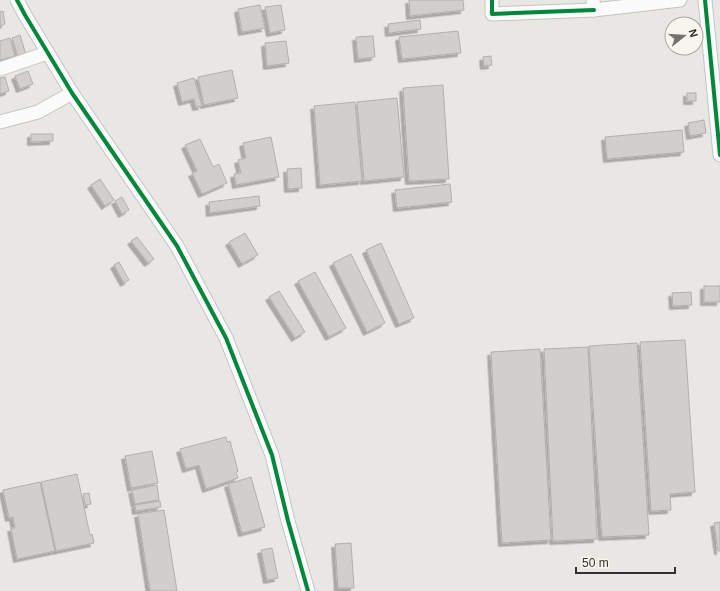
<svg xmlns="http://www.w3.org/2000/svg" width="720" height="591" font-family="Arial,sans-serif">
	<defs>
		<filter id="shadow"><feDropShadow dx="-3.5" dy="3.5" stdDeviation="0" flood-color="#0004"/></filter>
	</defs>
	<rect width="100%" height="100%" fill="#e8e7e3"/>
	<!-- building -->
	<g fill="#d1cfcd" stroke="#b2b0ae" filter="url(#shadow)">
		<polygon points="409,0 463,0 464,10 410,16"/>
		<polygon points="260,5 265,28 242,32 238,9"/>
		<polygon points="281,5 285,30 270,33 265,7"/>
		<polygon points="3,11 5,24 0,26 0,12"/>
		<polygon points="420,20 421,29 389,33 388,24"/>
		<polygon points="458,31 461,53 402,59 399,37"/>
		<polygon points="20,35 27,58 19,60 12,38"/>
		<polygon points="373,36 375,57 358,59 356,37"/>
		<polygon points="10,38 15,56 0,60 0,41"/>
		<polygon points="286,41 289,63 267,66 265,43"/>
		<polygon points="491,56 492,65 484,66 483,57"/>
		<polygon points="232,70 238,98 204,105 198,77"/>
		<polygon points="28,71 33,84 20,89 15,76"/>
		<polygon points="5,77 9,91 0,94 0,78"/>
		<polygon points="194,78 202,106 196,107 194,99 182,102 177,83"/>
		<polygon points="443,85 449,179 409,181 403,88"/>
		<rect x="687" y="93" width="9" height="8"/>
		<polygon points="397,98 404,177 364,181 357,102"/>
		<polygon points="355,102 362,181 320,185 314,106"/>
		<polygon points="704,120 706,133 690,136 688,123"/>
		<polygon points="682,130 684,152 607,159 605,137"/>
		<polygon points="31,134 53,134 53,141 31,142"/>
		<polygon points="271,137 279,177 236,185 234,174 241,173 238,160 246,158 243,143"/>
		<polygon points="200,139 213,167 219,164 227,183 202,194 192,173 197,171 185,145"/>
		<polygon points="301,168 302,188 288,189 287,169"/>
		<polygon points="100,179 114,200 105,206 91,185"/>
		<polygon points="450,184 452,202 397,208 395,190"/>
		<polygon points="259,196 260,206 210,213 209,202"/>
		<polygon points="122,197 129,210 122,214 115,201"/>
		<polygon points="245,233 258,255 242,264 229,242"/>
		<polygon points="137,237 154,259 148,263 131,241"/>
		<polygon points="381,243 414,318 399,324 366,250"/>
		<polygon points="351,254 385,323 367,332 333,263"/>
		<polygon points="119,262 129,280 124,283 114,265"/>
		<polygon points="315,272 346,328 329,337 298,281"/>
		<rect x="704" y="286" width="16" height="16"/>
		<polygon points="279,291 305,332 295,338 269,297"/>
		<polygon points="691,292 692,305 673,306 672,293"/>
		<polygon points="685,340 695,492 670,494 671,510 651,511 640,342"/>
		<polygon points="637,343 649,535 602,537 589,346"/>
		<polygon points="588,347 597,539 553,541 544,349"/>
		<polygon points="540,349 551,540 502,543 491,352"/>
		<polygon points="226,437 227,442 230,441 238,471 236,472 238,478 206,489 199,465 186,469 180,449"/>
		<polygon points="152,451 158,483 131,488 125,456"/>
		<polygon points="77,474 90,535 92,534 94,543 56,551 41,482"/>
		<polygon points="251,477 265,527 242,533 228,484"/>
		<polygon points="40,482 55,551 17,559 11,528 15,528 13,517 9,518 3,490"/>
		<polygon points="157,485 159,500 135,504 132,490"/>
		<polygon points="89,493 91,504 85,505 83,494"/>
		<polygon points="160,501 161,507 136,511 135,505"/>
		<polygon points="164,510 177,591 150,591 138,514"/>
		<polygon points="720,522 720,551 718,551 714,523"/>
		<polygon points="351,543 354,588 338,588 335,544"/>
		<polygon points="272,548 278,578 267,580 261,550"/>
	</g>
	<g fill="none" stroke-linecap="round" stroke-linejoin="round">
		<defs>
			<g id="minor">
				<polyline points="17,0 25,15 72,93 177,246 226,338 272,455 288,521 308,591"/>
				<polyline points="492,0 492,14 594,10"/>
				<polyline points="593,0 594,10 680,0"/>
				<polyline points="705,0 720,155"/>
				<polyline points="0,69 47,53"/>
				<polyline points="0,122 38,112 72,93"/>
			</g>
		</defs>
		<!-- minor casing -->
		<use href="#minor" stroke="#c5c4c2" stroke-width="15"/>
		<!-- minor -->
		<use href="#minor" stroke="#fcfbfb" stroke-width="13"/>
		<defs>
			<g id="cycleway">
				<polyline points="17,0 25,15 72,93 177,246 226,338 272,455 288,521 308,591"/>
				<polyline points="492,0 492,14 594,10"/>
				<polyline points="705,0 720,155"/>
			</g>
		</defs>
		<!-- cycleway casing -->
		<use href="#cycleway" stroke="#f8f5ee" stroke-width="6"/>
		<!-- cycleway -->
		<use href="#cycleway" stroke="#00873e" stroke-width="4"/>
	</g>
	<!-- north arrow -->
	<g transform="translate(684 36) rotate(73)"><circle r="19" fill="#f8f5ee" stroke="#a9a7a2"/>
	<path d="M0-3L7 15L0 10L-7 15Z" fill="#72716e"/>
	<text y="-6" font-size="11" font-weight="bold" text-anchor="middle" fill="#32312f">N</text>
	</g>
	<!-- scale -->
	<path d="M576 567v6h99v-6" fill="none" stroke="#32312f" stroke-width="2"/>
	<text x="582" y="567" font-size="12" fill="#32312f" stroke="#f8f5ee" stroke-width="3" paint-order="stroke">50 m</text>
</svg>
